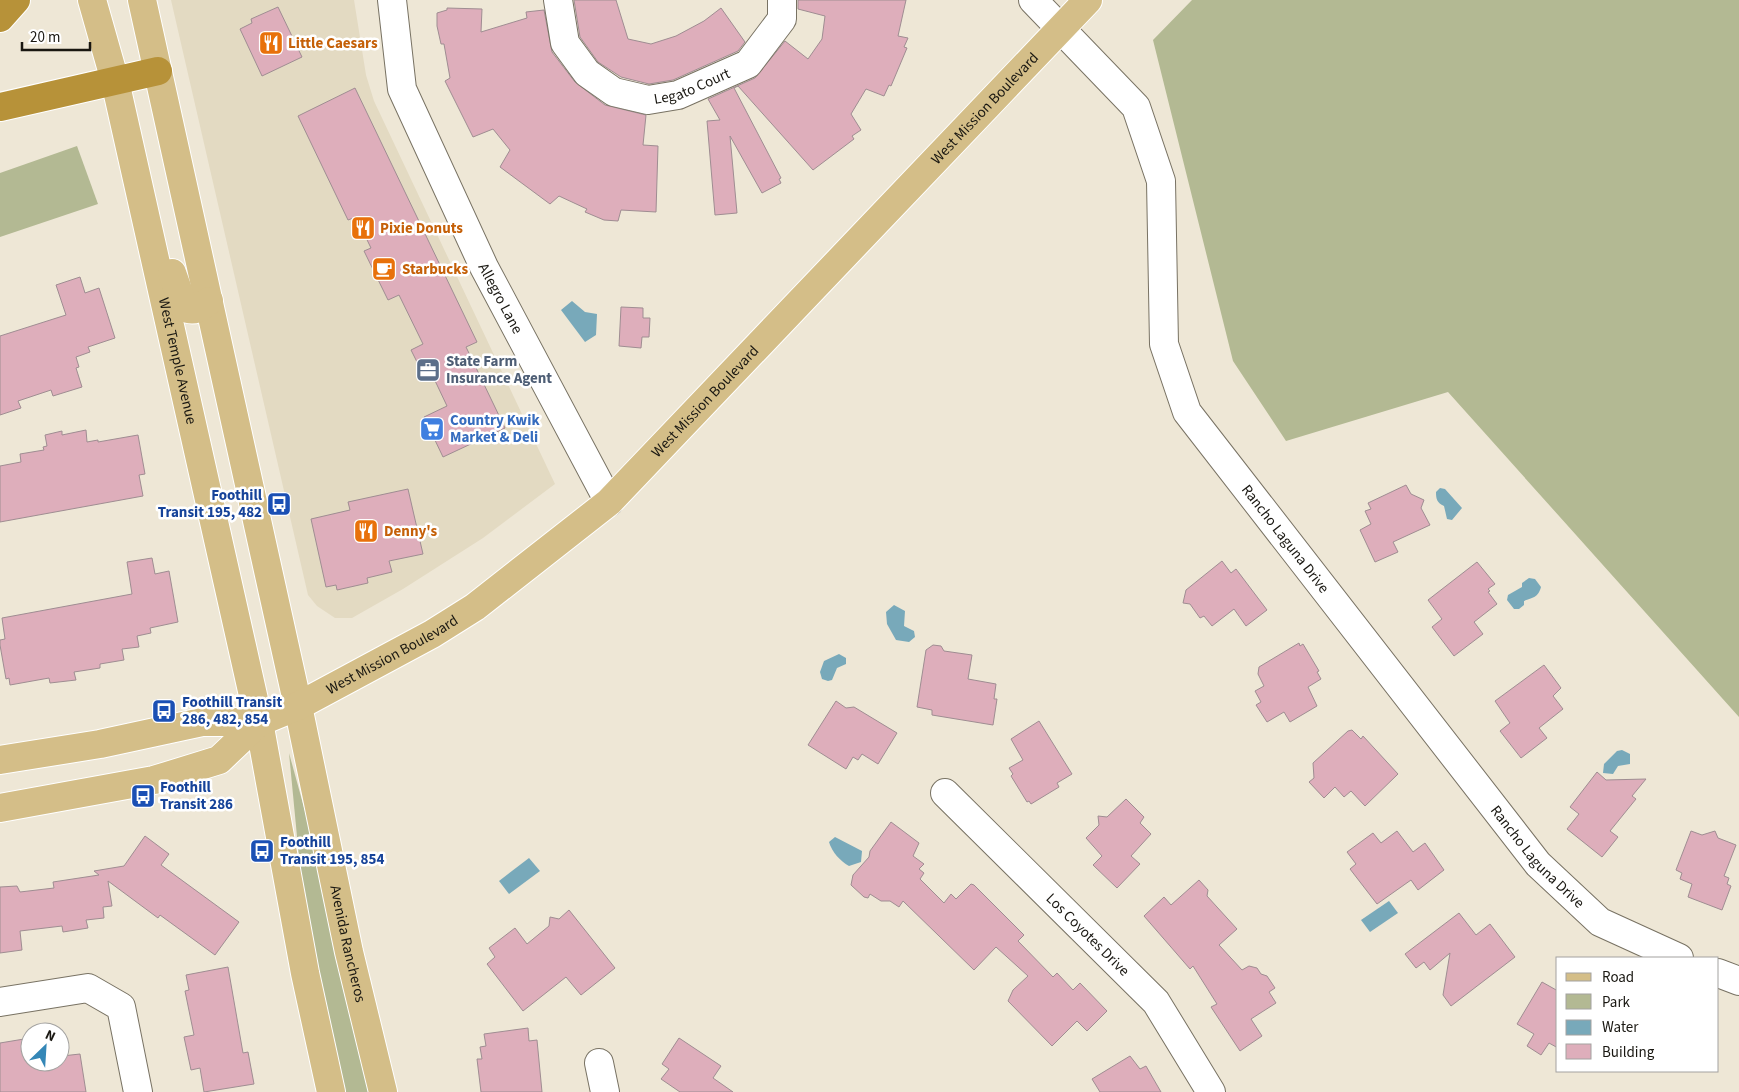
<svg xmlns="http://www.w3.org/2000/svg" width="1739" height="1092" font-family="'Source Sans 3',sans-serif">
	<rect width="100%" height="100%" fill="#eee7d6"/>
	<!-- built -->
	<polygon fill="#e3dac2" points="171,0 354,0 366,75 374,101 555,484 483,538 403,589 352,618 335,618 317,606 308,595"/>
	<!-- green -->
	<g fill="#b3b993">
		<polygon points="1192,0 1739,0 1739,717 1448,392 1286,441 1233,361 1153,40"/>
		<polygon points="77,146 98,204 0,237 0,173"/>
		<polygon points="289,753 341,942 376,1092 336,1092 311,982"/>
	</g>
	<!-- water -->
	<g fill="#78a9ba">
		<polygon points="572,301 585,312 597,314 596,335 585,342 561,310"/>
		<path d="M1440,488L1445,489L1462,508L1452,520L1447,519L1444,506C1437,503 1436,499 1436,492Z"/>
		<path d="M1529,578L1535,579L1541,587C1538,598 1533,597 1524,601V605L1519,609H1514L1507,600L1508,595L1522,587V583Z"/>
		<polygon points="894,605 905,611 904,626 914,631 915,637 909,642 896,640 887,624 886,612"/>
		<polygon points="839,654 846,658 846,664 837,668 832,680 828,681 822,679 820,672 824,661"/>
		<polygon points="1622,750 1630,754 1630,764 1618,766 1613,774 1603,773 1604,764 1617,751"/>
		<path d="M835,837L862,851L861,862L849,866C840,861 832,852 829,842Z"/>
		<polygon points="529,858 540,871 509,894 499,881"/>
		<polygon points="1389,901 1398,913 1370,932 1361,920"/>
	</g>
	<!-- building -->
	<g fill="#deaebb" stroke="#9f8d92">
		<polygon points="574,0 616,0 628,39 651,44 676,36 704,21 721,8 745,42 738,51 673,80 649,84 621,77 598,62 580,37"/>
		<polygon points="798,0 906,0 898,36 908,38 904,47 907,48 891,86 889,85 884,96 866,89 851,114 861,130 852,136 854,139 813,170 738,86 734,88 781,178 779,179 781,183 762,193 730,136 737,213 715,215 707,121 720,120 708,99 755,78 785,41 808,59 822,39 825,16 798,9"/>
		<polygon points="278,7 302,57 262,76 240,29 252,23 251,19"/>
		<polygon points="447,8 482,9 481,32 527,18 526,12 544,10 552,52 575,82 605,105 646,115 643,145 658,146 656,212 621,210 618,221 604,220 585,212 587,209 559,196 550,204 500,167 510,150 493,129 473,137 445,81 450,78 444,44 441,44 437,26 437,13 447,10"/>
		<polygon points="355,88 477,342 466,347 505,428 443,457 424,417 447,406 429,368 422,372 411,350 423,344 399,295 388,300 364,251 371,248 356,217 348,220 298,116"/>
		<polygon points="80,277 85,293 99,288 115,338 88,347 90,352 76,357 79,367 76,368 82,387 53,396 51,390 18,401 21,408 0,415 0,336 66,315 56,285"/>
		<polygon points="621,307 643,308 643,318 650,318 649,337 642,337 641,348 619,346"/>
		<polygon points="86,430 87,442 98,440 98,442 138,435 145,474 139,475 143,496 0,522 0,466 21,462 20,454 44,450 43,447 47,446 45,435 62,431 62,435"/>
		<polygon points="1406,485 1411,494 1424,500 1421,508 1430,525 1393,542 1398,552 1375,562 1360,530 1371,524 1365,511 1371,509 1368,503"/>
		<polygon points="408,489 423,554 389,561 392,572 367,578 368,583 337,590 336,585 326,587 311,519 350,510 348,502"/>
		<polygon points="152,558 155,574 169,571 178,622 150,628 151,633 137,636 139,647 122,649 124,660 100,664 100,668 74,672 76,680 50,683 49,678 10,685 9,678 6,679 0,645 0,640 5,639 2,618 132,594 127,562"/>
		<polygon points="1222,561 1231,573 1236,569 1267,610 1246,626 1234,609 1212,626 1204,616 1200,618 1190,604 1183,603 1186,590"/>
		<polygon points="1477,562 1495,584 1488,589 1490,591 1488,592 1497,604 1474,622 1483,634 1454,656 1432,627 1442,619 1428,600"/>
		<polygon points="1299,643 1300,646 1303,644 1319,671 1317,672 1321,679 1308,687 1317,706 1290,722 1284,712 1267,722 1256,705 1261,702 1255,691 1264,686 1258,674 1259,667"/>
		<polygon points="933,645 941,646 944,651 972,655 968,679 996,684 994,699 997,699 993,725 932,715 932,710 917,707 926,650"/>
		<polygon points="1544,665 1561,688 1553,696 1563,709 1539,728 1547,738 1521,758 1500,731 1510,723 1495,701"/>
		<polygon points="836,701 846,708 854,707 897,733 878,764 862,754 858,760 853,757 846,769 808,745"/>
		<polygon points="1039,721 1072,774 1057,783 1059,787 1031,804 1029,801 1027,802 1011,776 1013,774 1009,768 1023,760 1011,739"/>
		<polygon points="1352,730 1361,739 1363,736 1398,774 1365,806 1351,791 1344,797 1335,787 1324,798 1309,782 1314,778 1313,763 1348,731"/>
		<polygon points="1597,772 1606,780 1646,779 1632,796 1636,799 1610,831 1618,837 1602,857 1567,829 1579,814 1570,807"/>
		<polygon points="1126,799 1144,817 1140,823 1151,834 1131,856 1140,864 1117,888 1093,865 1102,856 1086,838 1099,825 1098,816 1107,817"/>
		<polygon points="891,822 919,843 913,856 924,864 919,869 924,873 920,879 944,903 951,894 956,899 971,884 974,885 1024,935 1018,941 1053,977 1057,973 1073,990 1080,983 1107,1011 1087,1031 1077,1021 1052,1046 1008,1001 1013,990 1028,976 996,947 974,970 903,901 899,907 890,901 881,901 870,894 868,898 864,897 851,885 853,875 869,857 870,851"/>
		<polygon points="1397,831 1413,852 1425,843 1444,870 1418,890 1411,880 1377,904 1350,869 1356,864 1347,852 1373,833 1381,843"/>
		<polygon points="1691,831 1702,835 1715,831 1718,838 1736,845 1724,876 1729,878 1727,884 1731,886 1722,910 1688,897 1692,884 1680,879 1682,873 1676,870"/>
		<polygon points="145,836 169,854 161,865 239,922 215,955 160,915 158,918 108,881 112,906 103,907 104,918 86,920 88,928 63,932 62,926 20,931 22,950 0,953 0,887 17,886 20,892 54,888 53,882 99,875 94,871 124,866"/>
		<polygon points="1199,880 1208,890 1207,896 1237,929 1219,945 1242,970 1249,966 1257,968 1261,974 1267,976 1275,988 1269,992 1276,1003 1251,1019 1262,1036 1240,1051 1211,1007 1217,1004 1193,966 1190,969 1144,916 1164,897 1171,905"/>
		<polygon points="569,910 615,968 581,995 566,977 523,1011 487,964 495,957 489,948 515,928 527,944 549,926 550,917 559,919"/>
		<polygon points="1459,913 1476,935 1490,924 1515,957 1451,1006 1443,995 1450,953 1430,970 1424,962 1416,968 1405,954"/>
		<polygon points="228,967 243,1053 248,1052 254,1084 204,1092 200,1068 191,1070 184,1037 194,1035 185,991 189,990 186,975"/>
		<polygon points="1542,982 1558,991 1558,1048 1549,1043 1541,1055 1527,1046 1534,1034 1517,1024"/>
		<polygon points="528,1028 529,1041 537,1040 542,1092 481,1092 477,1059 482,1059 480,1047 486,1046 484,1034"/>
		<polygon points="30,1038 30,1062 60,1062 60,1040 62,1056 80,1054 86,1092 0,1092 0,1043"/>
		<polygon points="679,1038 721,1066 713,1078 733,1092 680,1092 661,1079 669,1069 662,1064"/>
		<polygon points="1130,1056 1140,1069 1146,1066 1161,1092 1100,1092 1092,1079"/>
	</g>
	<g fill="none" stroke-linecap="round" stroke-linejoin="round">
		<defs>
			<g id="minor">
				<path id="s1" d="M392,0L402,89L484,267L609,502"/>
				<path id="s2" d="M558,0L565,43L587,73L614,92L648,100L678,95L748,64L782,19V0"/>
				<path id="s3" d="M1033,0L1136,107L1161,181L1164,344L1187,412L1538,864L1600,922L1679,958"/>
				<path id="s4" d="M945,793L1156,1002L1211,1092"/>
				<polyline points="1718,973 1739,981"/>
				<polyline points="0,1002 88,988 121,1007 138,1092"/>
				<polyline points="599,1063 605,1092"/>
			</g>
			<g id="major">
				<path id="s5" d="M92,0L115,81L259,722L305,973L331,1092"/>
				<path id="s6" d="M142,0L298,706L349,952L383,1092"/>
				<path d="M172,273L184,307C194,313 201,307 209,301"/>
				<polyline points="0,760 100,744 202,722 259,722"/>
				<path id="s7" d="M0,808L154,780L219,760L259,722L298,706L432,634L475,607L609,502L1088,0"/>
			</g>
			<g id="highway">
				<polyline points="0,18 16,0"/>
				<polyline points="0,107 158,71"/>
			</g>
		</defs>
		<!-- minor casing -->
		<use href="#minor" stroke="#787263" stroke-width="30"/>
		<!-- major casing -->
		<use href="#major" stroke="#fff" stroke-width="30"/>
		<!-- highway casing -->
		<use href="#highway" stroke="#fff" stroke-width="30"/>
		<!-- minor -->
		<use href="#minor" stroke="#fff" stroke-width="28"/>
		<!-- major -->
		<use href="#major" stroke="#d4be88" stroke-width="28"/>
		<!-- highway -->
		<use href="#highway" stroke="#b79239" stroke-width="28"/>
	</g>
	<!-- icons -->
	<defs>
		<symbol id="restaurant-square" viewBox="-11 -11 22 22"><rect x="-9" y="-9" width="18" height="18" rx="4" fill="#e8710a" stroke="#fff"/><path d="M-5-6h1v4h1v-4h1v4h1v-4h1v5L-1.5 .5V6h-2V.5L-5-1ZM5-6V6H3V1.5H1.5Q1.5-4 5-6Z" fill="#fff"/></symbol>
		<symbol id="cafe-square" viewBox="-11 -11 22 22"><rect x="-9" y="-9" width="18" height="18" rx="4" fill="#e8710a" stroke="#fff"/><path d="M-5.5-4.5H6V0H3Q3 3.5 0 3.5H-2.5Q-5.5 3.5-5.5 0ZM3-3.2v2h1.7v-2ZM-6 4.5H4V6H-6Z" fill="#fff"/></symbol>
		<symbol id="office-square" viewBox="-11 -11 22 22"><rect x="-9" y="-9" width="18" height="18" rx="4" fill="#5c6f8a" stroke="#fff"/><path d="M-6-3h4V-5.5h4V-3h4V5H-6ZM-1-4.5V-3h2v-1.5ZM-6 0V1H6V0Z" fill="#fff"/></symbol>
		<symbol id="supermarket-square" viewBox="-11 -11 22 22"><rect x="-9" y="-9" width="18" height="18" rx="4" fill="#3f7fe0" stroke="#fff"/><path d="M-6-5.5h2.5l.6 2H6L4.5 2H-2.5L-4.4-4H-6ZM-1.5 3.2a1.3 1.3 0 1 0 .1 0ZM3 3.2a1.3 1.3 0 1 0 .1 0Z" fill="#fff"/></symbol>
		<symbol id="bus-square" viewBox="-11 -11 22 22"><rect x="-9" y="-9" width="18" height="18" rx="4" fill="#1a4fb4" stroke="#fff"/><path d="M-5-6H5V4H4V6H2V4H-2V6H-4V4H-5ZM-3.5-4V0h7V-4ZM-3.5 1.2v1.5H-2V1.2ZM2 1.2v1.5H3.5V1.2Z" fill="#fff"/></symbol>
	</defs>
	<g fill-rule="evenodd">
		<use href="#restaurant-square" x="257" y="29" width="28" height="28"/>
		<use href="#restaurant-square" x="349" y="214" width="28" height="28"/>
		<use href="#cafe-square" x="370" y="255" width="28" height="28"/>
		<use href="#office-square" x="414" y="356" width="28" height="28"/>
		<use href="#supermarket-square" x="418" y="415" width="28" height="28"/>
		<use href="#bus-square" x="265" y="490" width="28" height="28"/>
		<use href="#restaurant-square" x="352" y="517" width="28" height="28"/>
		<use href="#bus-square" x="150" y="697" width="28" height="28"/>
		<use href="#bus-square" x="129" y="782" width="28" height="28"/>
		<use href="#bus-square" x="248" y="837" width="28" height="28"/>
	</g>
	<g text-anchor="middle" dominant-baseline="central" stroke-width="5" stroke-linejoin="round" paint-order="stroke">
		<!-- food labels -->
		<g font-size="15" font-weight="bold" fill="#c56008" stroke="#fff" text-anchor="start">
			<text x="288" y="43">Little Caesars</text>
			<text x="380" y="228">Pixie Donuts</text>
			<text x="402" y="269">Starbucks</text>
			<text x="384" y="531">Denny's</text>
		</g>
		<!-- street labels -->
		<g font-size="15" fill="#191711" stroke="#fff">
			<text stroke="none"><textPath href="#s2" startOffset="195">Legato Court</textPath></text>
			<text stroke="none"><textPath href="#s7" startOffset="1239">West Mission Boulevard</textPath></text>
			<text stroke="none"><textPath href="#s1" startOffset="321">Allegro Lane</textPath></text>
			<text stroke="none"><textPath href="#s5" startOffset="371">West Temple Avenue</textPath></text>
			<text stroke="none"><textPath href="#s7" startOffset="834">West Mission Boulevard</textPath></text>
			<text stroke="none"><textPath href="#s3" startOffset="622">Rancho Laguna Drive</textPath></text>
			<text stroke="none"><textPath href="#s7" startOffset="429">West Mission Boulevard</textPath></text>
			<text stroke="none"><textPath href="#s3" startOffset="1028">Rancho Laguna Drive</textPath></text>
			<text stroke="none"><textPath href="#s4" startOffset="201">Los Coyotes Drive</textPath></text>
			<text stroke="none"><textPath href="#s6" startOffset="966">Avenida Rancheros</textPath></text>
		</g>
		<!-- service labels -->
		<g font-size="15" font-weight="bold" fill="#4e5e75" stroke="#fff" text-anchor="start">
			<text x="446" y="361">State Farm<tspan x="446" dy="17">Insurance Agent</tspan></text>
		</g>
		<!-- shop labels -->
		<g font-size="15" font-weight="bold" fill="#366cbe" stroke="#fff" text-anchor="start">
			<text x="450" y="420">Country Kwik<tspan x="450" dy="17">Market &amp; Deli</tspan></text>
		</g>
		<!-- transit labels -->
		<g font-size="15" font-weight="bold" fill="#164399" stroke="#fff" text-anchor="start">
			<text x="262" y="495" text-anchor="end">Foothill<tspan x="262" dy="17">Transit 195, 482</tspan></text>
			<text x="182" y="702">Foothill Transit<tspan x="182" dy="17">286, 482, 854</tspan></text>
			<text x="160" y="787">Foothill<tspan x="160" dy="17">Transit 286</tspan></text>
			<text x="280" y="842">Foothill<tspan x="280" dy="17">Transit 195, 854</tspan></text>
		</g>
	</g>
	<!-- legend -->
	<rect x="1556" y="957" width="162" height="115" fill="#ffffff" stroke="#a3a2a0"/>
	<rect x="1566" y="973" width="25" height="8" fill="#d4be88" stroke="#a3a2a0"/>
	<text x="1602" y="982" font-size="15" fill="#191711">Road</text>
	<rect x="1566" y="994" width="25" height="15" fill="#b3b993" stroke="#a3a2a0"/>
	<text x="1602" y="1007" font-size="15" fill="#191711">Park</text>
	<rect x="1566" y="1020" width="25" height="15" fill="#78a9ba" stroke="#a3a2a0"/>
	<text x="1602" y="1032" font-size="15" fill="#191711">Water</text>
	<rect x="1566" y="1044" width="25" height="15" fill="#deaebb" stroke="#a3a2a0"/>
	<text x="1602" y="1057" font-size="15" fill="#191711">Building</text>
	<!-- north arrow -->
	<g transform="translate(45 1047) rotate(25)"><circle r="24" fill="#ffffff" stroke="#a3a2a0"/>
	<path d="M0-4L9 19L0 12L-9 19Z" fill="#3487b7"/>
	<text y="-8" font-size="14" font-weight="bold" text-anchor="middle" fill="#191711">N</text>
	</g>
	<!-- scale -->
	<path d="M22 42v8h68v-8" fill="none" stroke="#191711" stroke-width="2.5"/>
	<text x="30" y="42" font-size="15" fill="#191711" stroke="#ffffff" stroke-width="4" paint-order="stroke">20 m</text>
</svg>
